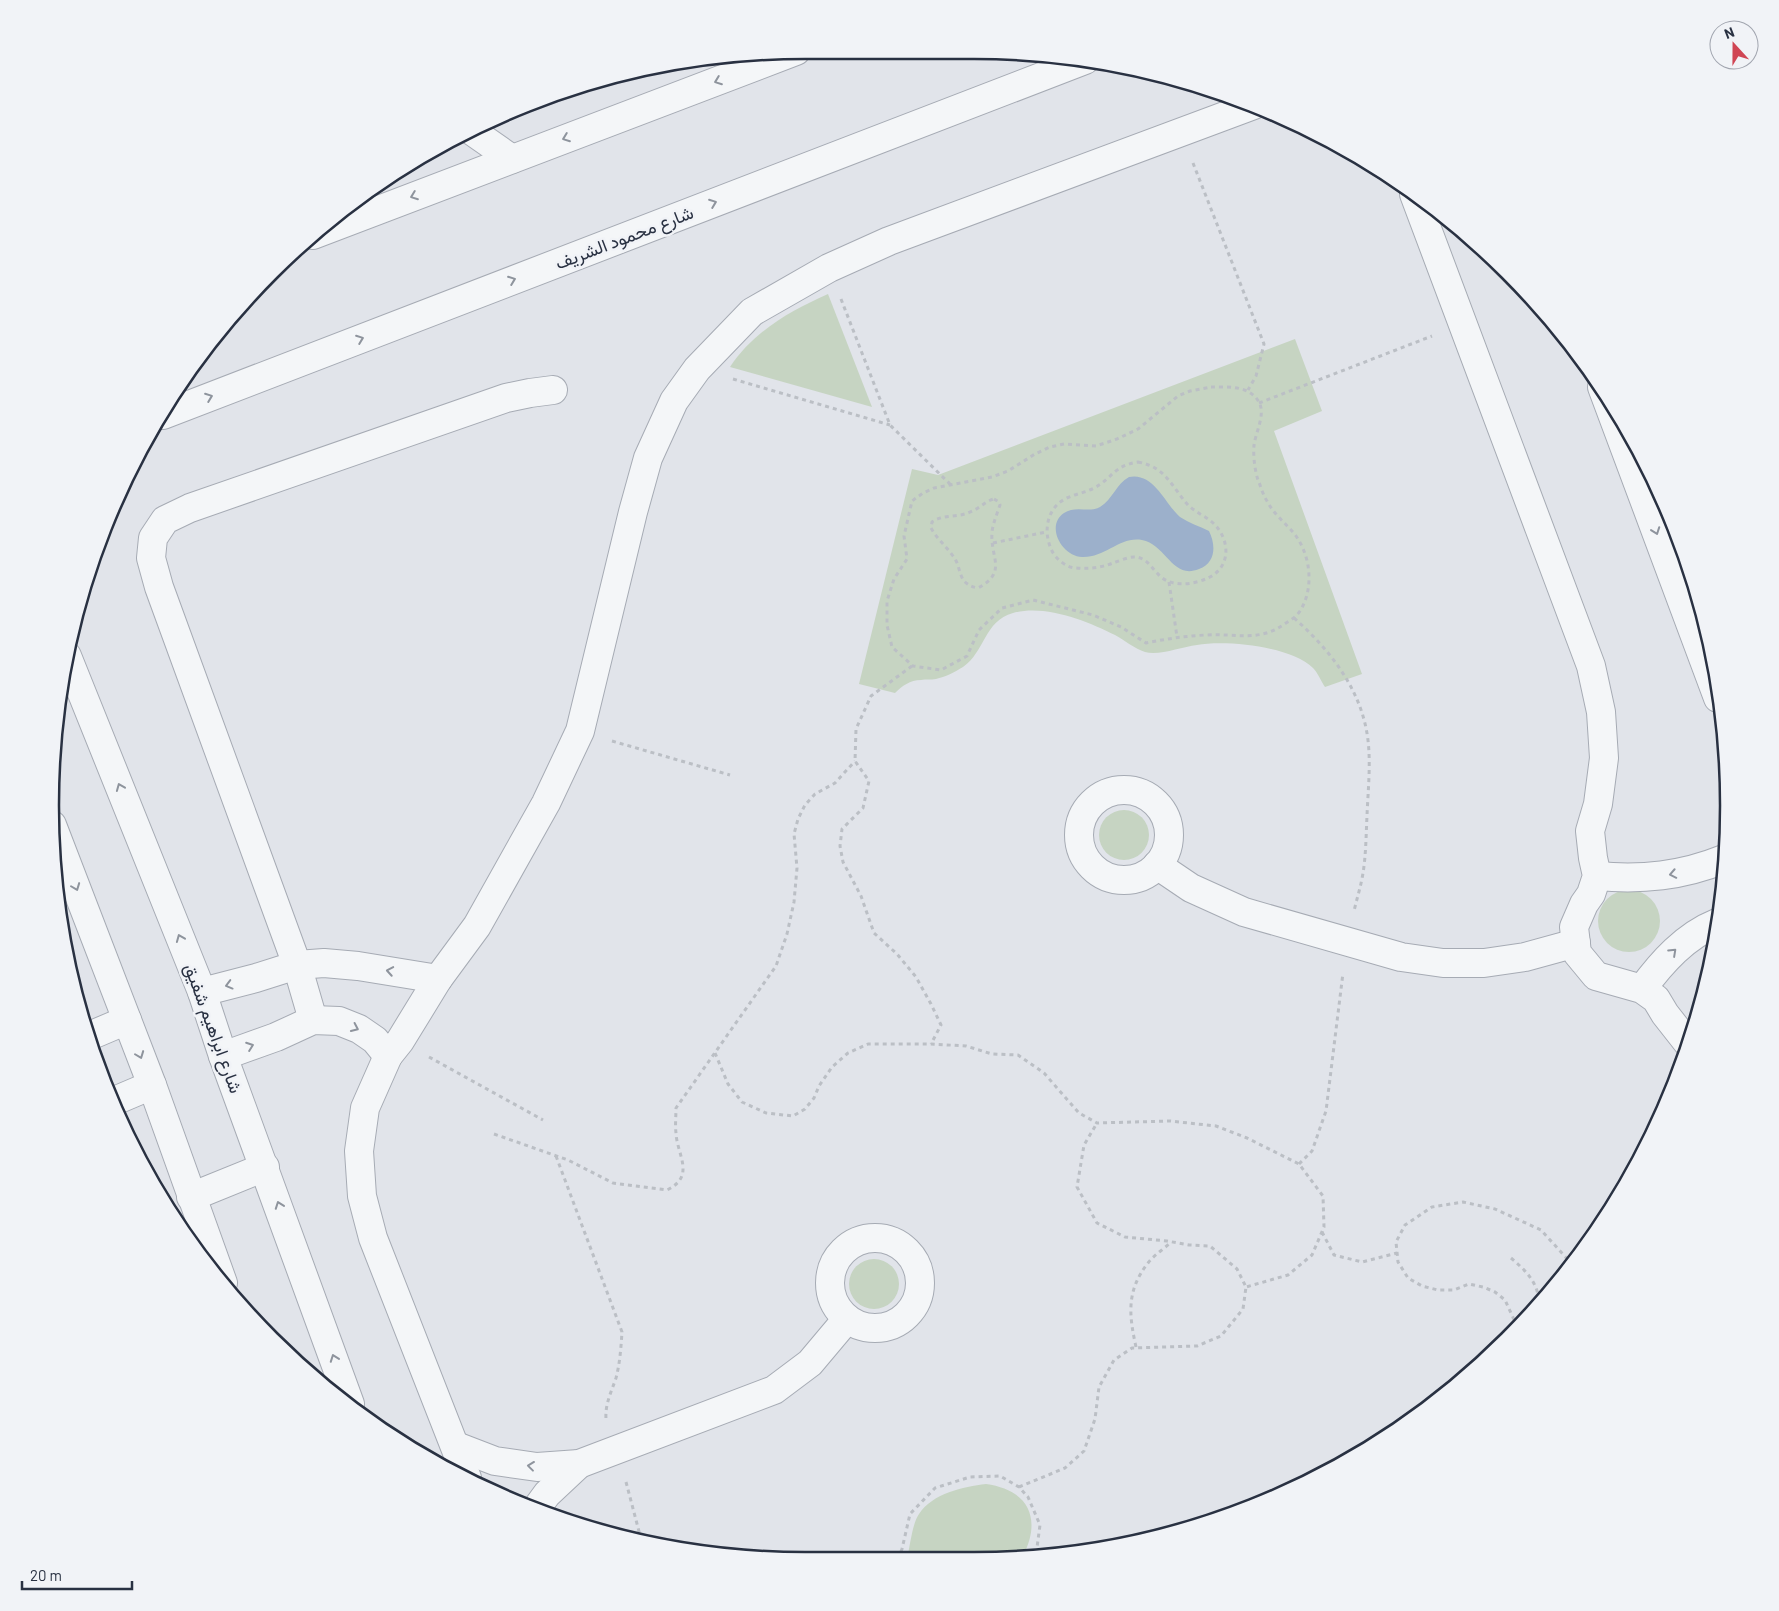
<svg xmlns="http://www.w3.org/2000/svg" width="1779" height="1611" font-family="Barlow,Vazirmatn,sans-serif">
	<rect width="100%" height="100%" fill="#e1e4ea"/>
	<!-- green -->
	<g fill="#c6d4c2">
		<path d="M828,294L872,407L730,367C754,331 790,311 828,294Z"/>
		<path d="M1295,339L1322,411L1274,431L1362,674L1325,687C1321,681 1318,673 1313,668C1291,646 1226,640 1197,645C1181,647 1159,656 1145,652C1135,649 1124,640 1115,635C1087,621 1045,604 1013,613C984,621 985,652 963,667C955,672 945,677 936,679C931,680 926,679 921,680C910,680 902,686 895,693L859,684L912,469L938,475Z"/>
		<circle cx="1124" cy="835" r="25"/>
		<circle cx="1629" cy="921" r="31"/>
		<circle cx="874" cy="1284" r="25"/>
		<path d="M986,1484C1029,1490 1042,1519 1023,1556L974,1561L907,1559C910,1547 912,1524 919,1514C933,1493 963,1487 986,1484Z"/>
	</g>
	<!-- water -->
	<path fill="#9cb0cb" d="M1129,477C1154,472 1165,504 1180,517C1189,523 1199,526 1209,531C1216,545 1216,563 1199,569C1172,580 1167,545 1142,540C1120,536 1105,558 1082,557C1062,556 1045,526 1064,513C1075,505 1090,513 1100,507C1113,499 1116,484 1129,477Z"/>
	<g fill="none" stroke-linecap="round" stroke-linejoin="round">
		<defs>
			<g id="minor">
				<polyline points="469,129 512,159"/>
				<polyline points="1414,194 1591,666 1601,712 1604,758 1598,804 1590,831 1593,858 1597,876 1591,894 1584,904 1574,927 1577,953 1596,976 1642,989 1656,999 1665,1014 1687,1042"/>
				<polyline points="313,235 796,51"/>
				<polyline points="1602,387 1718,698"/>
				<polyline points="163,415 1085,60"/>
				<polyline points="67,656 202,992 223,1056 350,1404"/>
				<circle cx="1124" cy="835" r="45"/>
				<polyline points="52,825 152,1085 223,1283"/>
				<polyline points="1157,865 1191,888 1244,912 1401,957 1443,963 1484,963 1525,957 1576,943"/>
				<path d="M1597,876C1642,880 1682,876 1724,859"/>
				<path d="M1642,989C1662,962 1685,936 1717,923"/>
				<polyline points="202,992 256,978 297,965 324,963 358,966 438,979"/>
				<polyline points="313,1020 297,965 159,587 151,558 153,538 165,520 190,508 506,398 530,393 553,390"/>
				<polyline points="87,1037 127,1020"/>
				<polyline points="223,1056 276,1037 313,1020 339,1021 359,1029 375,1040 388,1056"/>
				<polyline points="112,1102 152,1085"/>
				<polyline points="191,1197 265,1167"/>
				<circle cx="875" cy="1283" r="45"/>
				<polyline points="456,1446 495,1461 537,1467 579,1464 774,1390 810,1363 847,1319"/>
				<polyline points="467,1478 373,1238 362,1196 359,1151 365,1108 388,1056 400,1041 438,979 477,926 546,803 580,731 633,512 648,458 674,401 697,369 752,312 829,268 889,241 1254,105"/>
				<polyline points="536,1509 547,1494 579,1464"/>
			</g>
		</defs>
		<!-- minor casing -->
		<use href="#minor" stroke="#a6abb4" stroke-width="30"/>
		<!-- path -->
		<g stroke="#bbbfc5" stroke-width="3" stroke-dasharray="4 4" stroke-linecap="butt">
			<polyline points="1193,163 1264,344 1256,376 1248,390"/>
			<polyline points="841,299 890,425 952,486"/>
			<polyline points="733,379 890,425"/>
			<path d="M1211,387C1228,387 1249,385 1259,402C1266,415 1255,433 1254,446C1253,456 1255,471 1258,480C1261,487 1263,495 1267,501C1274,515 1287,524 1296,536C1311,557 1314,589 1300,611C1297,616 1291,620 1286,623C1259,643 1236,633 1206,635C1185,636 1166,639 1146,643L1121,627L1093,615L1033,600L1002,608L979,630L967,656L941,670L913,666L892,647L887,625V601L894,579L907,559L904,536L912,501L923,493L934,488L992,477L1008,471L1035,454L1050,447L1064,444L1096,446L1117,439L1138,429L1178,396L1190,391Z"/>
			<polyline points="1259,403 1432,336"/>
			<path d="M1138,462C1166,467 1171,486 1188,505C1196,513 1208,517 1215,525C1231,542 1230,568 1208,578C1193,585 1170,588 1158,574C1151,567 1146,557 1134,557C1128,557 1119,561 1113,563C1100,568 1089,569 1076,568C1067,568 1056,559 1052,551C1043,533 1046,509 1065,499C1074,494 1085,493 1094,488C1113,478 1113,466 1138,462Z"/>
			<path d="M994,499L999,502L1000,505C997,514 993,523 992,532C990,558 1008,572 978,588C972,587 968,585 964,581C959,574 959,563 953,556C946,546 937,539 931,528L932,522C943,514 958,518 970,512C979,509 985,501 994,499Z"/>
			<polyline points="993,543 1046,532"/>
			<polyline points="1169,582 1177,637"/>
			<path d="M1294,618C1327,647 1357,684 1366,728C1372,756 1368,788 1367,816C1366,835 1366,855 1363,873C1361,886 1357,898 1354,911"/>
			<polyline points="912,666 871,696 856,729 855,761 869,781 863,808 842,829 840,846 843,862 861,896 874,933 897,954 916,977 931,1004 941,1025 931,1044"/>
			<polyline points="612,741 730,775"/>
			<polyline points="715,1053 728,1084 742,1102 766,1113 793,1116 805,1109 814,1098 819,1086 832,1067 848,1053 868,1044 931,1044 966,1046 992,1054 1018,1055 1044,1073 1079,1113 1097,1123 1170,1121 1216,1126 1247,1138 1299,1164 1323,1196 1324,1227 1312,1255 1288,1275 1246,1287"/>
			<polyline points="429,1057 543,1120"/>
			<path d="M494,1134L568,1160L613,1183L667,1190C696,1176 677,1155 676,1133C675,1125 676,1116 676,1108L776,966L787,934L794,902L797,868L794,834L798,819L805,805L815,794L835,783L855,761"/>
			<path d="M556,1156L622,1332C621,1347 620,1363 616,1378C611,1393 605,1404 606,1419"/>
			<polyline points="1299,1164 1312,1151 1326,1111 1343,973"/>
			<polyline points="1322,1232 1334,1255 1362,1262 1397,1253"/>
			<path d="M1511,1258C1525,1270 1538,1282 1539,1302"/>
			<polyline points="1519,1326 1516,1324 1505,1300 1495,1292 1483,1287 1469,1284 1454,1290 1438,1290 1422,1286 1408,1278 1398,1262 1396,1242 1405,1225 1432,1207 1463,1202 1495,1209 1541,1230 1571,1263"/>
			<path d="M1136,1347C1129,1315 1126,1291 1148,1263C1154,1255 1164,1249 1171,1242"/>
			<polyline points="626,1482 641,1539"/>
			<polyline points="1019,1487 1065,1468 1084,1451 1095,1419 1099,1387 1114,1360 1132,1348 1197,1346 1221,1336 1243,1309 1246,1287 1237,1269 1210,1246 1189,1245 1167,1241 1125,1237 1097,1223 1077,1187 1084,1145 1097,1123"/>
			<polyline points="898,1559 902,1549 910,1514 935,1488 970,1477 1000,1476 1019,1487 1028,1497 1040,1525 1036,1555"/>
		</g>
		<!-- minor -->
		<use href="#minor" stroke="#f4f6f8" stroke-width="28"/>
	</g>
	<!-- one-way arrows -->
	<defs><path id="oneway-chevron" d="M-2-3.5L2.5 0L-2 3.5" fill="none" stroke-width="1.6" stroke-linecap="round" stroke-linejoin="round" transform="scale(1.25)"/></defs>
	<g stroke="#8e949d">
		<use href="#oneway-chevron" transform="translate(718 81) rotate(159)"/>
		<use href="#oneway-chevron" transform="translate(566 138) rotate(159)"/>
		<use href="#oneway-chevron" transform="translate(414 196) rotate(159)"/>
		<use href="#oneway-chevron" transform="translate(713 203) rotate(-21)"/>
		<use href="#oneway-chevron" transform="translate(512 280) rotate(-21)"/>
		<use href="#oneway-chevron" transform="translate(360 339) rotate(-21)"/>
		<use href="#oneway-chevron" transform="translate(209 397) rotate(-21)"/>
		<use href="#oneway-chevron" transform="translate(1656 531) rotate(70)"/>
		<use href="#oneway-chevron" transform="translate(120 787) rotate(-112)"/>
		<use href="#oneway-chevron" transform="translate(1673 874) rotate(169)"/>
		<use href="#oneway-chevron" transform="translate(76 887) rotate(69)"/>
		<use href="#oneway-chevron" transform="translate(180 938) rotate(-112)"/>
		<use href="#oneway-chevron" transform="translate(1673 952) rotate(-43)"/>
		<use href="#oneway-chevron" transform="translate(390 971) rotate(-170)"/>
		<use href="#oneway-chevron" transform="translate(229 985) rotate(165)"/>
		<use href="#oneway-chevron" transform="translate(355 1028) rotate(25)"/>
		<use href="#oneway-chevron" transform="translate(250 1046) rotate(-20)"/>
		<use href="#oneway-chevron" transform="translate(140 1055) rotate(69)"/>
		<use href="#oneway-chevron" transform="translate(279 1205) rotate(-110)"/>
		<use href="#oneway-chevron" transform="translate(334 1358) rotate(-110)"/>
		<use href="#oneway-chevron" transform="translate(531 1466) rotate(-173)"/>
	</g>
	<g text-anchor="middle" dominant-baseline="central" stroke-width="5" stroke-linejoin="round" paint-order="stroke">
		<!-- street labels -->
		<g font-size="18" fill="#293142" stroke="#f1f3f7">
			<text transform="translate(624 237) rotate(-21)">شارع محمود الشريف</text>
			<text transform="translate(214 1028) rotate(70)">شارع ابراهيم شفيق</text>
		</g>
	</g>
	<!-- crop -->
	<path d="M0 0H1779V1611H0ZM805 59H974A746 746 0 0 1 1720 805V806A746 746 0 0 1 974 1552H805A746 746 0 0 1 59 806V805A746 746 0 0 1 805 59Z" fill="#f1f3f7" fill-rule="evenodd"/>
	<path fill="none" stroke="#293142" stroke-width="2.5" d="M805 59H974A746 746 0 0 1 1720 805V806A746 746 0 0 1 974 1552H805A746 746 0 0 1 59 806V805A746 746 0 0 1 805 59Z"/>
	<!-- north arrow -->
	<g transform="translate(1734 45) rotate(339)"><circle r="24" fill="#f1f3f7" stroke="#a1a5af"/>
	<path d="M0-4L9 19L0 12L-9 19Z" fill="#d04554"/>
	<text y="-8" font-size="14" font-weight="bold" text-anchor="middle" fill="#293142">N</text>
	</g>
	<!-- scale -->
	<path d="M22 1581v8h110v-8" fill="none" stroke="#293142" stroke-width="2.5"/>
	<text x="30" y="1581" font-size="15" fill="#293142" stroke="#f1f3f7" stroke-width="4" paint-order="stroke">20 m</text>
</svg>
